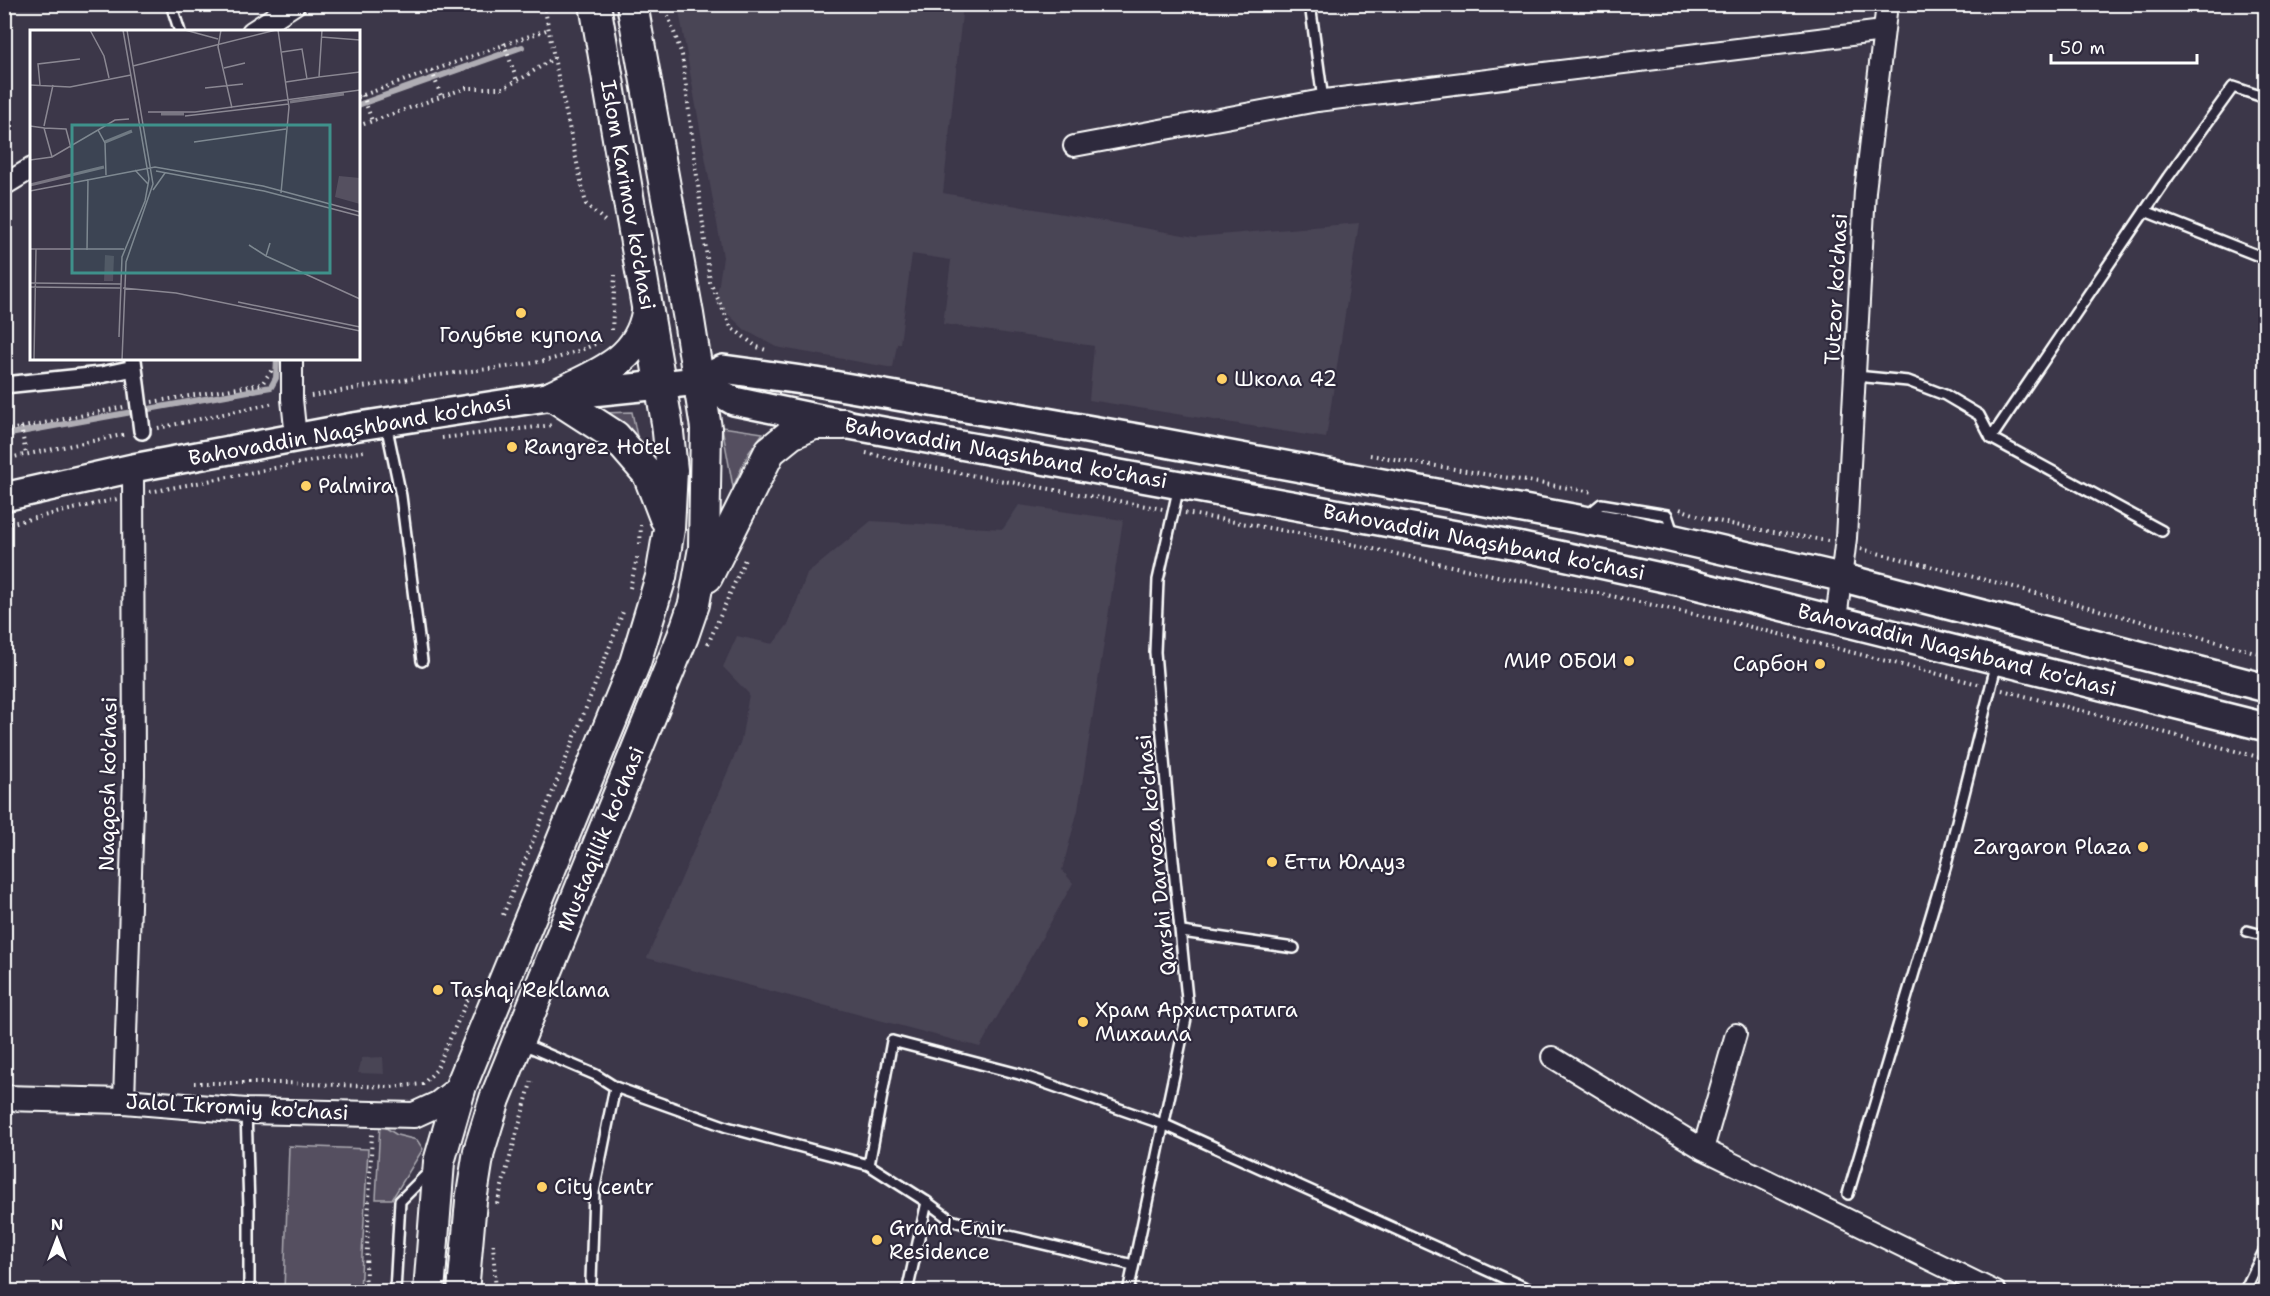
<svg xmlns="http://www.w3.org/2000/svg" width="2270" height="1296" font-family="'Shantell Sans',sans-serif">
	<rect width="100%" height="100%" fill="#3c3749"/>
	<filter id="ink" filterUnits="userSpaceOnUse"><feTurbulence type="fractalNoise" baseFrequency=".0167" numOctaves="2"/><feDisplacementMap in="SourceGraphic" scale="12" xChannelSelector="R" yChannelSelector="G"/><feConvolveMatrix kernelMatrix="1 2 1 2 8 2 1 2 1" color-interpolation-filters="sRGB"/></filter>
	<g filter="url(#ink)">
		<!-- built -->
		<g fill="#494455">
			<polygon points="678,5 963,5 943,193 1195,237 1359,223 1326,438 1089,400 1094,346 943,324 951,260 912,254 900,343 897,344 893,368 776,347 745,330 716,303 723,257"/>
			<polygon points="1019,505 1123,520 1078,810 1062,870 1073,883 980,1047 647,958 741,741 749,694 723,667 737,636 773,644 789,623 807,574 871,521 1003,529"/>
			<polygon points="383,1057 384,1074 358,1073 362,1058"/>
		</g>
		<!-- green -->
		<g fill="#555060" stroke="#aaa8b0" stroke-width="1.5">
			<polygon points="632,412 639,446 604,413"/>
			<polygon points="722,427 763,433 748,454 733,487"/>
			<polygon points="380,1124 397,1135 417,1140 423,1149 392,1199 376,1199"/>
			<polygon points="289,1146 368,1149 360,1291 284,1291"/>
		</g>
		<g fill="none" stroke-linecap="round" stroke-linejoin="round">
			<!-- stream -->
			<g stroke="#afadb4" stroke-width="6">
				<polyline points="358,105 522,47"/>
				<polyline points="4,435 271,387 276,378 277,358"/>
			</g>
			<defs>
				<g id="service">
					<polyline points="171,4 180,32"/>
					<polyline points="1310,4 1323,100"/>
					<polyline points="2145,211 2259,256"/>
					<polyline points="1856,376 1908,381 1945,395 1979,415 1991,438 2168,177 2233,87 2266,98"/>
					<polyline points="386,424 401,496 422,661"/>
					<polyline points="1991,438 2162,531"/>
					<polyline points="1588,515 1601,504 1667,515 1673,533"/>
					<polyline points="2247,931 2266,936"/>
					<polyline points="1182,932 1294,948"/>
					<polyline points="523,1044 596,1075 615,1087 727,1127 869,1165 927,1202 951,1220 992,1232 1133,1265"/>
					<polyline points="246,1111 249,1207 249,1292"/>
					<polyline points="869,1165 892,1041 1019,1074 1163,1124 1535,1292"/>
					<polyline points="1848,1194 1946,865 1997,662"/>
					<polyline points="591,1281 594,1192 615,1087"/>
					<polyline points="395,1292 400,1201 431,1170"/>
					<polyline points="907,1292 927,1202"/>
					<polyline points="1128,1292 1188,1009 1169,819 1155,652 1158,580 1179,486"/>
					<polyline points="2244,1292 2266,1247"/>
				</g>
				<g id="pedestrian">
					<polyline points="133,360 142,431"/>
					<polyline points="4,385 101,375 134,368"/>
				</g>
				<g id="minor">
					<polyline points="252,32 295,4"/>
					<polyline points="1074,146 1317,101 1883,31"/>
					<polyline points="4,185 32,168"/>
					<polyline points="292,358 292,399 296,438"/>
					<polyline points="1836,620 1846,538 1865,191 1887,4"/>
					<polyline points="1736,1034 1703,1149 1996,1292"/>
					<polyline points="1552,1057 1703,1149"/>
					<polyline points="124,1101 134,775 133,468"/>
				</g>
				<polyline id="tertiary" points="4,1098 124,1101 246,1111 414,1115 438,1104 461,1086"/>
				<g id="secondary">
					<polyline points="699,381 734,401 844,424 1517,546 1683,582 2266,727"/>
					<polyline points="4,497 133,468 353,427 553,396 699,381 723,369 816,382 1149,440 1627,528 1840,577 2266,688"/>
				</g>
				<g id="primary">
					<polyline points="553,396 615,436 648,474 665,518"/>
					<path d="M553,396C594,375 638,363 647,313"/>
					<polyline points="707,577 770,451 791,434 814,424 844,424"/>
					<polyline points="429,1292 439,1162 461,1086 635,663 661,577 669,529 672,470 667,423 595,4"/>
					<polyline points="463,1292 471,1201 479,1151 495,1099 683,636 694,604 704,548 706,428 688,314 632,4"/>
				</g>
			</defs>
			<!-- service casing -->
			<use href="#service" stroke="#fff" stroke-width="14"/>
			<!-- pedestrian casing -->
			<use href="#pedestrian" stroke="#fff" stroke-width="20"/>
			<!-- minor casing -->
			<use href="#minor" stroke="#fff" stroke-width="24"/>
			<!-- tertiary casing -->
			<use href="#tertiary" stroke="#fff" stroke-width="28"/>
			<!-- secondary casing -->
			<use href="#secondary" stroke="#fff" stroke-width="32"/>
			<!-- primary casing -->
			<use href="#primary" stroke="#fff" stroke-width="34"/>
			<!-- path -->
			<g stroke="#fff" stroke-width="4" stroke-dasharray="1.5 4.5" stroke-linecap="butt">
				<polyline points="544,4 554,58 586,204 607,223"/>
				<polyline points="664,4 682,55 710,282 731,327 757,347 769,351"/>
				<polyline points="504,43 517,81"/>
				<polyline points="432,71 441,96"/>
				<polyline points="363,95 372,121"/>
				<polyline points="358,97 549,29"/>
				<polyline points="358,126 466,88 503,88 524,77 554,58"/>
				<polyline points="612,330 615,275"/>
				<path d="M311,396C356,389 401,379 447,374C503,366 551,367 603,340"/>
				<polyline points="152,402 262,384 271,371 271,367"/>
				<polyline points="21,427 26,454"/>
				<polyline points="158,428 274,403"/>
				<polyline points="4,431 124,407"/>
				<polyline points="442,438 554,425"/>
				<polyline points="866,453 953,472 1163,509"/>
				<polyline points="1370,455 1593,492"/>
				<polyline points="4,459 127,434"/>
				<polyline points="150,492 364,451"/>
				<path d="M1680,509C1726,527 1779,532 1828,541"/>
				<polyline points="1185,513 1314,536 1506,578 1598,593 1743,625 1978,684"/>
				<polyline points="4,525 117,499"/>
				<polyline points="640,544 641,525"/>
				<polyline points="1861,549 2010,586 2266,655"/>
				<polyline points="630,588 638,554"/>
				<polyline points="708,644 746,557"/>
				<polyline points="2002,690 2266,759"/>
				<polyline points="503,915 572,744 623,612"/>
				<polyline points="194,1083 283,1083 391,1087 423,1084 436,1070 470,994"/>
				<polyline points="497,1204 532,1079"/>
				<polyline points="493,1244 496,1292"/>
				<polyline points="365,1292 372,1133"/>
			</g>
			<!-- service -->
			<use href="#service" stroke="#2f2a3d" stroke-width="9"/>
			<!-- pedestrian -->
			<use href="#pedestrian" stroke="#2f2a3d" stroke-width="15"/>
			<!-- minor -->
			<use href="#minor" stroke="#2f2a3d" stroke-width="20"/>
			<!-- tertiary -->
			<use href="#tertiary" stroke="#2f2a3d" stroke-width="24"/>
			<!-- secondary -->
			<use href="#secondary" stroke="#2f2a3d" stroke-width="27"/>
			<!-- primary -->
			<use href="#primary" stroke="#2f2a3d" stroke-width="30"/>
		</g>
	</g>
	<!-- markers -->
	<g fill="#ffd166" stroke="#2f2a3d" stroke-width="2">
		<circle cx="521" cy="313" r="6"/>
		<circle cx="1222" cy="379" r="6"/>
		<circle cx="512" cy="447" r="6"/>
		<circle cx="306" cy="486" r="6"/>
		<circle cx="1629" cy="661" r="6"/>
		<circle cx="1820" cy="664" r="6"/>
		<circle cx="2143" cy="847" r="6"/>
		<circle cx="1272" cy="862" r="6"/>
		<circle cx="438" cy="990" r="6"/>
		<circle cx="1083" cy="1022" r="6"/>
		<circle cx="542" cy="1187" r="6"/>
		<circle cx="877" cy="1240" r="6"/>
	</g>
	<g text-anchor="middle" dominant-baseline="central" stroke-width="4.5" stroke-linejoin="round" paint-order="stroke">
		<!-- street labels -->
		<g font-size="21" fill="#fff" stroke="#2f2a3d">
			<text transform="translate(628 195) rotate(80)">Islom Karimov ko'chasi</text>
			<text transform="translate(1836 289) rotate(-87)">Tutzor ko'chasi</text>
			<text transform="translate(350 430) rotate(-10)">Bahovaddin Naqshband ko'chasi</text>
			<text transform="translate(1006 453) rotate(10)">Bahovaddin Naqshband ko'chasi</text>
			<text transform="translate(1484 542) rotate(11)">Bahovaddin Naqshband ko'chasi</text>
			<text transform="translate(1957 650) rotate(14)">Bahovaddin Naqshband ko'chasi</text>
			<text transform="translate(108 784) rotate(-89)">Naqqosh ko'chasi</text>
			<text transform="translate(601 839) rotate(-68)">Mustaqillik ko'chasi</text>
			<text transform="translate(1156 855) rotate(-96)">Qarshi Darvoza ko'chasi</text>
			<text transform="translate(237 1107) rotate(3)">Jalol Ikromiy ko'chasi</text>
		</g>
		<!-- poi labels -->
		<g font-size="21" fill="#fff" stroke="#2f2a3d" text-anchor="start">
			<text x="521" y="335" text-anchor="middle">Голубые купола</text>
			<text x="1234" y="379">Школа 42</text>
			<text x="524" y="447">Rangrez Hotel</text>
			<text x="318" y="486">Palmira</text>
			<text x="1617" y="661" text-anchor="end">МИР ОБОИ</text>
			<text x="1808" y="664" text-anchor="end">Сарбон</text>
			<text x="2131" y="847" text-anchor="end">Zargaron Plaza</text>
			<text x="1284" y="862">Етти Юлдуз</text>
			<text x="450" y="990">Tashqi Reklama</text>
			<text x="1095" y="1010">Храм Архистратига<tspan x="1095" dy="24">Михаила</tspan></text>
			<text x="554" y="1187">City centr</text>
			<text x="889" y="1228">Grand Emir<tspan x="889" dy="24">Residence</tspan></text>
		</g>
	</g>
	<!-- overview -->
	<g transform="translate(30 30)">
		<rect width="330" height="330" fill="#3c3749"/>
		<path d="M309,146L330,148V174L305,167ZM75,225L84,226L83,251H74Z" fill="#555060"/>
		<path fill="none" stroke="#797682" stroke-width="3" d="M260,72L314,64M131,84H154M75,112L102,101M0,155L74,137"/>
		<path fill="none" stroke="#8a8792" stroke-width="1.5" d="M60,0L74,26L79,48M155,0L188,9M191,0L188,17L202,78M248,0L259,77L251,163M292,0L289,47L330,42M291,7L330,10M252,22L272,19L277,49M103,36L246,0M194,38L215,33M256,52L289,47M0,55L40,57L101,45M10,55L8,34L50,29M175,58L213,54M118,82H165L330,60M155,86L259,74M0,96L14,98L22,127M14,96L23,55M14,98L36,99L41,118M68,100L75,113L76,145M164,112L256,99M0,130L22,127L85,90L99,89M105,140L118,154M126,141L234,161L330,186M123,160L135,143M0,161L125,137L233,156L330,182M240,213L236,226L330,269M219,215L236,226M0,219H94M57,220L58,149M0,253L91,254M0,257L90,258M93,258L146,263L330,301M208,272L330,297M89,307L92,227L115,171L119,149L93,0M4,330L6,219M92,330L96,232L123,154L97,0"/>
		<path fill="#3f918b" fill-opacity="0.15" stroke="#3f918b" stroke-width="3" d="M42,95H300V243H42Z"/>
		<rect width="330" height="330" fill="none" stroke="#fff" stroke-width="3"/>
	</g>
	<!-- margin -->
	<rect width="2270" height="1296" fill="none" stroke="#2f2a3d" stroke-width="24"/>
	<rect x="12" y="12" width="2246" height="1272" fill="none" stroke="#fff" stroke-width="2" filter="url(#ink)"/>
	<!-- north arrow -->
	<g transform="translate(57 1239)" stroke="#2f2a3d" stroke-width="4.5" paint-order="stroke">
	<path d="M0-4.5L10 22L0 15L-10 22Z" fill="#ffffff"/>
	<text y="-9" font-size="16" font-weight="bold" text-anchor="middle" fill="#ffffff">N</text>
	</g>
	<!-- scale -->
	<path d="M2051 54v9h146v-9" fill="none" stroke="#ffffff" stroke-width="3"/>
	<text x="2060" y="54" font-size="18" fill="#ffffff" stroke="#2f2a3d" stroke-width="4.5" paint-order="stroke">50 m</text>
</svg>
